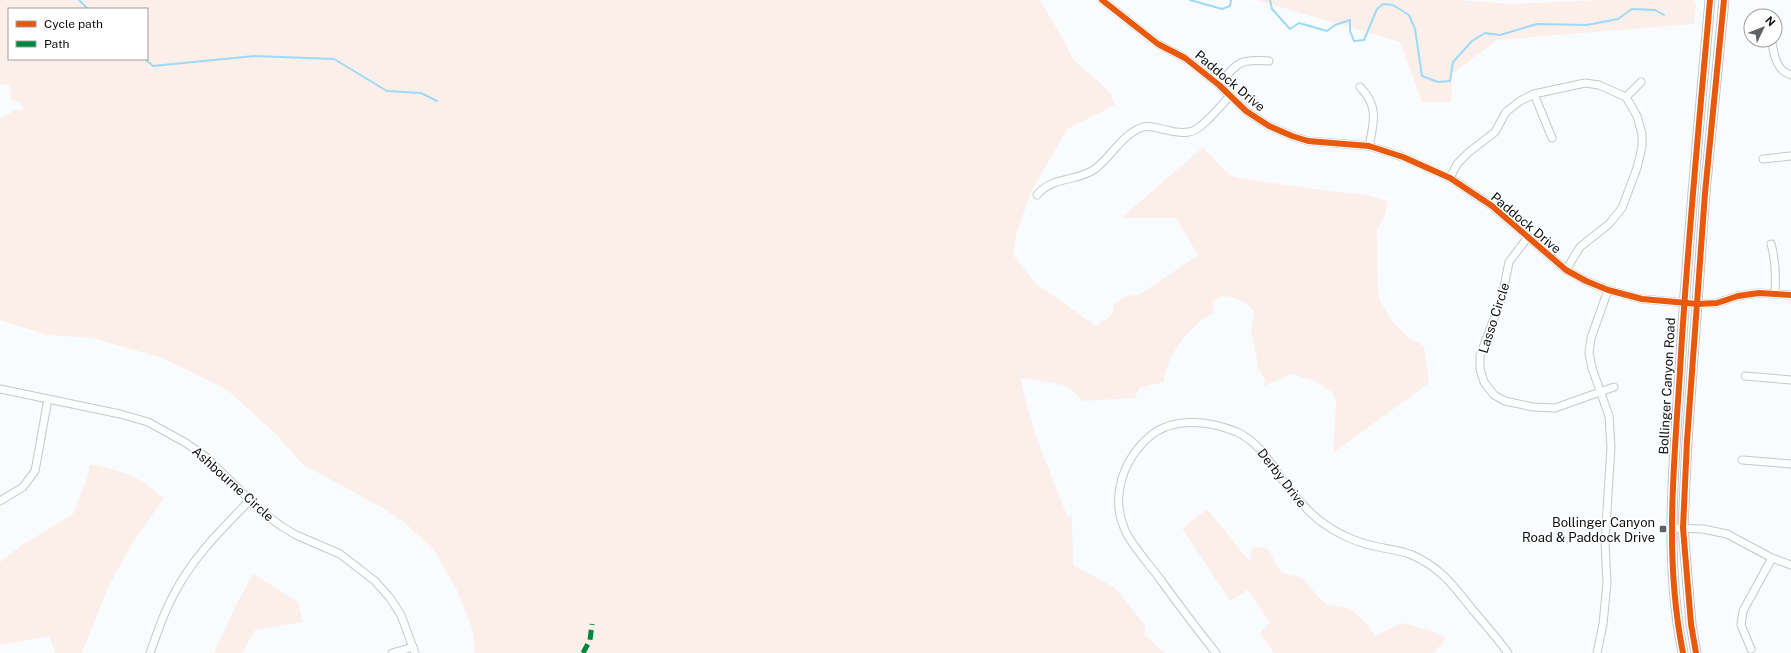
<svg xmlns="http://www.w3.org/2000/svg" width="1791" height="653" font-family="'Public Sans',sans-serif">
	<rect width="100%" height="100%" fill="#f9fcfe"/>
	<!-- green -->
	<g fill="#fcefe9" fill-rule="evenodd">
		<path d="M0,0H1040L1065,43L1073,60L1097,80L1111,94L1115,105L1067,129L1031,192L1016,235L1013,255L1035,283L1096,326L1113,314V306C1121,298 1128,294 1139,295L1198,255L1176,218H1121L1203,147L1225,171L1234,177L1292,186L1366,195L1388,201L1385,215L1377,230L1378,291L1381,303L1393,322L1409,338L1424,346L1429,383L1333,453L1336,403L1333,393L1315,381L1292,374L1264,386L1265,380L1259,369L1251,332L1254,311C1245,301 1235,297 1222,296L1212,302L1214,313C1191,323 1165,357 1164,382L1139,388L1135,398L1083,401L1073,391L1063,385L1021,378C1028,423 1051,473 1067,516L1072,515L1073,565L1115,588L1145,625L1144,635L1165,653H475L473,631L457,590L434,550L405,523L381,507L302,464L275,433L226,389L162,358L92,338L48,335L0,320V119L13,111L25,109L18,102L10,99L12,92L8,84L0,85ZM9,9H147V59H9Z"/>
		<polygon points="1256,0 1456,0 1512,4 1601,0 1694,0 1696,6 1694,24 1497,40 1452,74 1451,102 1422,102 1400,42"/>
		<path d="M90,464C123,471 138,475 164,498L133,542L108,587L82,653H55L50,636L0,645V562L22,545L73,514L87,479Z"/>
		<path d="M1207,509L1250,562L1252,549C1276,540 1270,567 1284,573C1289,576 1295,575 1300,577C1308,581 1316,597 1325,603C1332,608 1340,605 1347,608C1356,611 1370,627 1375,636L1401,623L1433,631L1447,638L1433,653H1274L1260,633L1270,622L1248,590L1230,601L1182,528Z"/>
		<polygon points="253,574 298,602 303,622 255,630 242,653 214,653 235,607"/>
	</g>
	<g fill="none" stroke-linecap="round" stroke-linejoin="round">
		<!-- stream -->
		<g stroke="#9fd9f8" stroke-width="2">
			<polyline points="79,0 88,9"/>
			<polyline points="1190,0 1222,9 1230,6 1231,0"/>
			<polyline points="1270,0 1272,9 1290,29 1299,23 1327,31 1335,25 1350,20 1350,31 1354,41 1364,40 1377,9 1383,4 1393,5 1409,15 1415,29 1422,76 1438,82 1450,81 1453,62 1472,41 1485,33 1500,35 1537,24 1587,25 1618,19 1632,9 1655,10 1664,15"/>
			<polyline points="145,59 153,66 254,56 334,59 387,91 421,93 437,101"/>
		</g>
		<defs>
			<g id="minor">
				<polyline points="1102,0 1158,44 1185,58 1219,85 1246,111 1269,126 1292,136 1308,141 1369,146 1403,157 1450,178 1492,206 1566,270 1586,281 1608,290 1642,299 1698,304 1717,303 1738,296 1759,293 1791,295"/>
				<path d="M1772,43C1774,56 1777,71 1791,75"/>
				<path d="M1219,85C1238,62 1238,59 1269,61"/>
				<path d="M1360,87C1379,106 1374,122 1369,146"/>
				<polyline points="1534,94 1552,138"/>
				<polyline points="1626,97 1641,82"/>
				<polyline points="1763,159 1791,156"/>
				<polyline points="1450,178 1457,164 1469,152 1495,132 1506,112 1520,101 1534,94 1585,83 1599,85 1626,97 1637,116 1642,134 1642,147 1637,168 1622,208 1609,224 1580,247 1566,270"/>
				<path d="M1037,195C1052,176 1077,182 1095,169C1112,156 1122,134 1143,127C1150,125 1160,129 1167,130C1173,132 1182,133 1189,132C1201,131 1221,105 1230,96"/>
				<polyline points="1528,237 1509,262 1502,297 1480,356 1480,369 1484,382 1494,395 1505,401 1533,407 1555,408 1614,387"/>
				<path d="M1771,244C1776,261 1776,276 1775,293"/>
				<polyline points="1745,376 1791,380"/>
				<polyline points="0,389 120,414 148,422 186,443 206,457 260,510 281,526 296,535 340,554 375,581 390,598 401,615 415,653"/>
				<polyline points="1742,460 1791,464"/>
				<polyline points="0,501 23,487 35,471 48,399"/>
				<polyline points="1671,528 1703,529 1727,534 1772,558 1791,565"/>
				<polyline points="1751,649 1741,625 1743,611 1772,558"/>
				<path d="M150,653C157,634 163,614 173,596C192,558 221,530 250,500"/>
				<polyline points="392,653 413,647"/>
				<path d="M1216,653C1197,629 1178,604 1160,579C1150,565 1131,545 1125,530C1110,497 1123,460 1149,437C1173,416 1210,421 1237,432C1258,442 1269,460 1281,478C1292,493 1304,508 1319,520C1334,532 1355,542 1374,546C1386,549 1400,550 1412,555C1440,567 1454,586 1472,609C1484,623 1497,638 1508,653"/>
				<polyline points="1597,653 1603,624 1607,583 1605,542 1611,447 1609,416 1592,368 1589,353 1591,338 1608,290"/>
			</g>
			<g id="major">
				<path d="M1683,653C1664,558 1674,466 1680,371C1687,247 1699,124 1710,0"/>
				<polyline points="1696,653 1691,624 1683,528 1687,441 1705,193 1724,0"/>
			</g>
		</defs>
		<!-- minor casing -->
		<use href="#minor" stroke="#c5c8ca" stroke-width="9"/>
		<!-- major casing -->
		<use href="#major" stroke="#c5c8ca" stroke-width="11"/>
		<!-- minor -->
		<use href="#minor" stroke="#feffff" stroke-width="7"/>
		<!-- major -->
		<use href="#major" stroke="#feffff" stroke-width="9"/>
		<!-- quiet -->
		<polyline stroke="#00873e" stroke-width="5" stroke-dasharray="10 5" stroke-linecap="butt" points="583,653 590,640 592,624"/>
		<defs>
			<g id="cycleway">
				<polyline points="1102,0 1158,44 1185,58 1219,85 1246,111 1269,126 1292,136 1308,141 1369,146 1403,157 1450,178 1492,206 1566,270 1586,281 1608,290 1642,299 1698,304 1717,303 1738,296 1759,293 1791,295"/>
				<path d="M1683,653C1664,558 1674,466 1680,371C1687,247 1699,124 1710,0"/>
				<polyline points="1696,653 1691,624 1683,528 1687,441 1705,193 1724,0"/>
			</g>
		</defs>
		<!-- cycleway casing -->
		<use href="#cycleway" stroke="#fff" stroke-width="8"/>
		<!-- cycleway -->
		<use href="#cycleway" stroke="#e8590c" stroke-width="6"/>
	</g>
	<!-- markers -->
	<rect fill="#5e6163" stroke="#fff" stroke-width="1.5" x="1659" y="525" width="8" height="8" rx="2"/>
	<g text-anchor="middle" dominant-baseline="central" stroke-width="3" stroke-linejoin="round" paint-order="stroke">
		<!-- street labels -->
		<g font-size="13" fill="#0b0e10" stroke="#fff">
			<text transform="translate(1230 81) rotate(40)">Paddock Drive</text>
			<text transform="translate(1526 223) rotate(40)">Paddock Drive</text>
			<text transform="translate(1494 318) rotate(-72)">Lasso Circle</text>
			<text transform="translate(1667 386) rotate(-87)">Bollinger Canyon Road</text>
			<text transform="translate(1282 478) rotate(52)">Derby Drive</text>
			<text transform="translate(233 484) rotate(42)">Ashbourne Circle</text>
		</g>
		<!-- poi labels -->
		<g font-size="13" fill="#0b0e10" stroke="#fff" text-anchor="end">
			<text x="1655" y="522">Bollinger Canyon<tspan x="1655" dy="15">Road &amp; Paddock Drive</tspan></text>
		</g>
	</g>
	<!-- legend -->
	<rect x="8" y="8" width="140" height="52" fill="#ffffff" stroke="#9d9f9f"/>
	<rect x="16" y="21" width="20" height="6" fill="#e8590c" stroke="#9d9f9f"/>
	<text x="44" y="28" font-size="12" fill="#0b0e10">Cycle path</text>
	<rect x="16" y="41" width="20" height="6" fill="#00873e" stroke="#9d9f9f"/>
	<text x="44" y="48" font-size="12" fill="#0b0e10">Path</text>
	<!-- north arrow -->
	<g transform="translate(1763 28) rotate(47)"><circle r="19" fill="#ffffff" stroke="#9d9f9f"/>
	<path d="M0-3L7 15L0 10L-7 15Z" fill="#5e6163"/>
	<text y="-6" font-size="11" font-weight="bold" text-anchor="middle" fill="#0b0e10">N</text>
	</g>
</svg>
